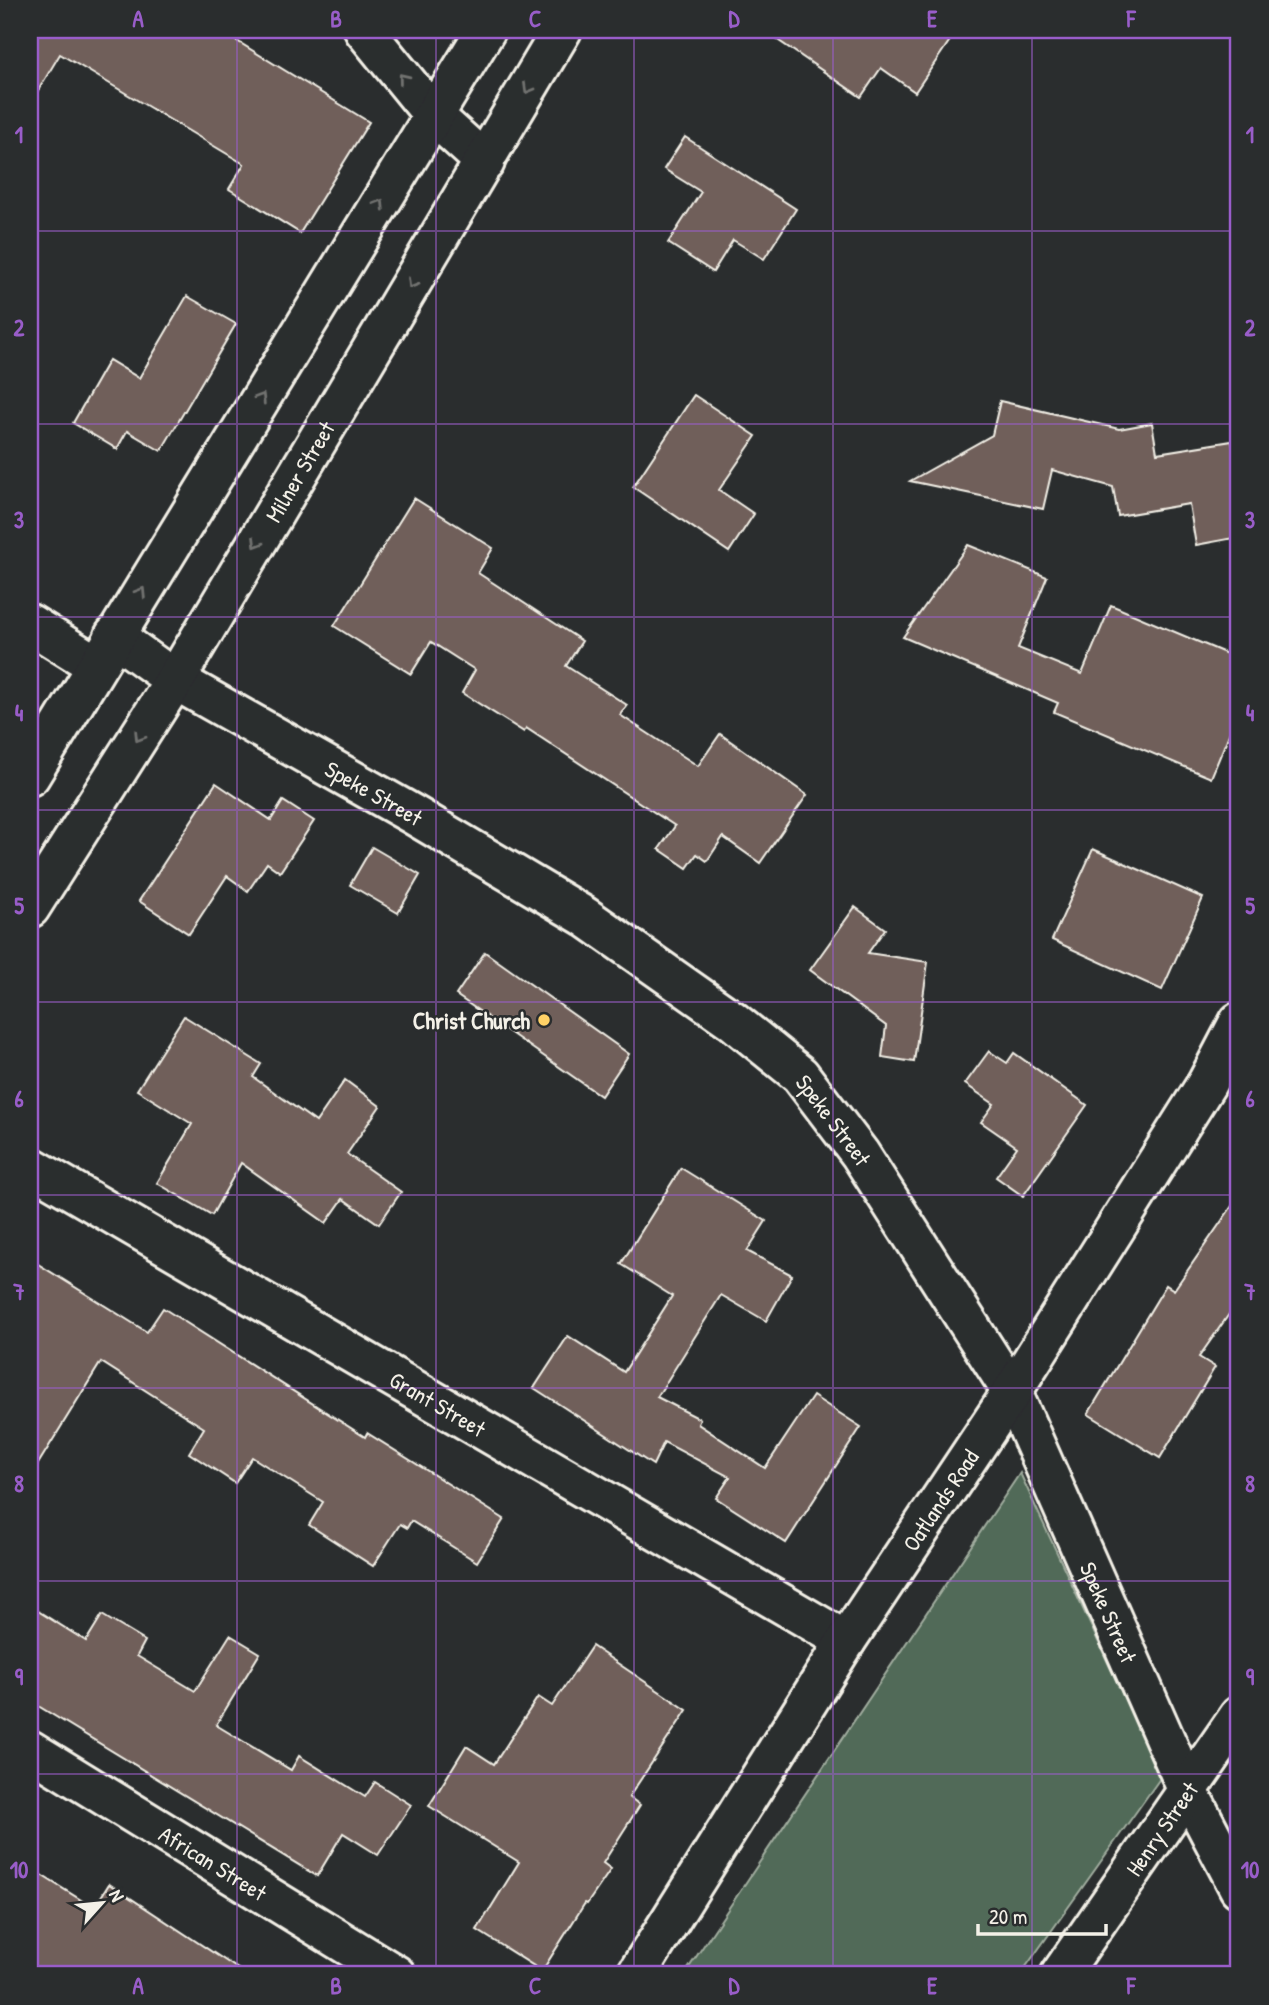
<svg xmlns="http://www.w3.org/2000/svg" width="1269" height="2005" font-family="'Patrick Hand',sans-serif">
	<rect width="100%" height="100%" fill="#2a2d2e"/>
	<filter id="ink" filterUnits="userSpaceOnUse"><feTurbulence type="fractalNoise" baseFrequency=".0143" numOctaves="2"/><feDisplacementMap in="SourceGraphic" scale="14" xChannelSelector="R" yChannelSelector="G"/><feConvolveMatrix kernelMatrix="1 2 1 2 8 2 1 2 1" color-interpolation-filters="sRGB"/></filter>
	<g filter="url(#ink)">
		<!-- green -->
		<polygon fill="#516a58" stroke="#a2aea0" stroke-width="2" points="1020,1473 1161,1777 1020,1975 684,1975"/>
		<!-- building -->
		<g fill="#705e5a" stroke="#f4f1e8" stroke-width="2">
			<polygon points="30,30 219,30 369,122 300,233 229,189 244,164 60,54 30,104"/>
			<polygon points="763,30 957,30 915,92 881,68 861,97"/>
			<polygon points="685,137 796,209 764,259 733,240 713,272 668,243 701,192 664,169"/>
			<polygon points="187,296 236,324 161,451 127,431 117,449 73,423 109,360 139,378"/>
			<polygon points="694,395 756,436 719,490 754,514 729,552 633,487"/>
			<polygon points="1000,401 1119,429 1152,423 1157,453 1232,441 1239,482 1239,537 1196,545 1189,504 1118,516 1113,487 1052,470 1043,509 910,481 992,435"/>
			<polygon points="414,498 493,548 478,573 582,641 566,666 627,705 620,715 698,766 720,734 807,795 760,863 723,837 707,861 697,854 687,868 659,849 675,826 526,728 524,732 462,693 475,670 431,642 411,674 334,626"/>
			<polygon points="968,545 1047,577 1018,648 1082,674 1111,605 1239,659 1239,710 1211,778 1054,712 1058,703 903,637"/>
			<polygon points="216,783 271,820 283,801 314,821 280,872 267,863 248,891 227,876 189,934 139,901"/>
			<polygon points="372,847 420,875 398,913 350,885"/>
			<polygon points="1093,849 1203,898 1162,990 1052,940"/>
			<polygon points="855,907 885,929 868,953 928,962 914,1062 882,1057 886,1026 810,970"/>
			<polygon points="485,952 629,1054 601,1096 456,995"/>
			<polygon points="184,1016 261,1064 253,1077 316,1122 345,1080 380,1106 347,1154 401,1192 379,1224 343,1199 326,1223 241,1163 212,1215 157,1183 192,1124 137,1090"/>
			<polygon points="989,1051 1007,1063 1014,1053 1087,1105 1023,1196 996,1177 1017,1147 981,1122 994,1104 965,1084"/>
			<polygon points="681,1168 766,1221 747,1251 792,1275 766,1321 721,1295 657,1397 700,1419 698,1424 765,1468 813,1396 861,1427 786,1543 716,1498 730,1477 664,1442 653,1465 534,1388 568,1336 624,1372 672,1296 621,1264"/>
			<polygon points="1239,1196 1239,1300 1199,1357 1215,1367 1160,1458 1088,1414 1166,1285 1174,1290"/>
			<polygon points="30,1259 147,1332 163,1308 365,1437 367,1433 504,1519 477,1562 411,1521 407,1528 400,1524 373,1566 309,1525 323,1502 252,1457 235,1483 189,1453 204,1428 101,1362 30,1477"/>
			<polygon points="30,1606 86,1641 102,1615 145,1641 137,1656 195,1691 230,1635 260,1653 216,1725 291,1770 299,1756 365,1797 375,1782 411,1805 378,1855 343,1833 317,1876 30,1701"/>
			<polygon points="592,1646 687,1710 629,1797 640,1805 603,1863 611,1869 587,1904 585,1903 542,1971 477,1930 519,1862 429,1806 466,1746 494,1764 538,1697 552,1706"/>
			<polygon points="30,1868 94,1908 109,1884 247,1975 30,1975"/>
		</g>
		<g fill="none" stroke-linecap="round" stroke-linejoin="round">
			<defs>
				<g id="minor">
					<polyline points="364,30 434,116 485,162"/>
					<polyline points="30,624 96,665"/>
					<path id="s1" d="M114,636L175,680L412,814L584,916L732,1020L800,1075L860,1154L1012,1392L1187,1789L1239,1888"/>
					<polyline points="30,776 486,30"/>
					<path id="s2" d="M30,908L175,680L562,30"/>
					<path id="s3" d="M30,1166L846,1641"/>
					<path id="s4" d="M636,1975L846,1641L1012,1392L1207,1083L1239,1022"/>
					<path id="s5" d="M1060,1975L1239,1716"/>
				</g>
				<g id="tertiary">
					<path id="s6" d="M30,1750L396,1975"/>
				</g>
			</defs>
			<!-- minor casing -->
			<use href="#minor" stroke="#f4f1e8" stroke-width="44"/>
			<!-- tertiary casing -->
			<use href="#tertiary" stroke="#f4f1e8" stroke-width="44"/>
			<!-- minor -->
			<use href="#minor" stroke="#2a2d2e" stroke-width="38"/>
			<!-- tertiary -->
			<use href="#tertiary" stroke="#2a2d2e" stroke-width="38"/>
		</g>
		<!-- one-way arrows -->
		<defs><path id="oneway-chevron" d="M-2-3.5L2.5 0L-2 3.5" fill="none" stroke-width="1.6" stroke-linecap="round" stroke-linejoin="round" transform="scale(1.75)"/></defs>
		<g stroke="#71726f">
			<use href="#oneway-chevron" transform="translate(403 78) rotate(-129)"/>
			<use href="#oneway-chevron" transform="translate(528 89) rotate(120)"/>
			<use href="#oneway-chevron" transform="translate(380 204) rotate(-58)"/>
			<use href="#oneway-chevron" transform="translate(412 284) rotate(121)"/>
			<use href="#oneway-chevron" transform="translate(261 398) rotate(-58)"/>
			<use href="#oneway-chevron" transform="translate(257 543) rotate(121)"/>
			<use href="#oneway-chevron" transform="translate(141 592) rotate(-58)"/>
			<use href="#oneway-chevron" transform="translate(139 737) rotate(122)"/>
		</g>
	</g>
	<!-- grid -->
	<path fill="none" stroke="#995dc9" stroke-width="2" stroke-opacity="0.55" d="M237,30V1975M436,30V1975M634,30V1975M833,30V1975M1032,30V1975M30,231H1239M30,424H1239M30,617H1239M30,810H1239M30,1002H1239M30,1195H1239M30,1388H1239M30,1581H1239M30,1774H1239"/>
	<!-- markers -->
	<circle fill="#ffd166" stroke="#2a2d2e" stroke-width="2.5" cx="544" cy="1020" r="7"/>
	<g text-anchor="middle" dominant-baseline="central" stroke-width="5" stroke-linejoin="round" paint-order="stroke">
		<!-- street labels -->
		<g font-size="23" fill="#f4f1e8" stroke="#2a2d2e">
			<text stroke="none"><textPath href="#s2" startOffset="513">Milner Street</textPath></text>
			<text stroke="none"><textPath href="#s1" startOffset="304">Speke Street</textPath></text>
			<text stroke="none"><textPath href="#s1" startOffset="872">Speke Street</textPath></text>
			<text stroke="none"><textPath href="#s3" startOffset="472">Grant Street</textPath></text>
			<text stroke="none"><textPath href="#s4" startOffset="564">Oatlands Road</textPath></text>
			<text stroke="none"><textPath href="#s1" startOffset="1438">Speke Street</textPath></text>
			<text stroke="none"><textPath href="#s5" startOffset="178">Henry Street</textPath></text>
			<text stroke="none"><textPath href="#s6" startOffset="215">African Street</textPath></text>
		</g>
		<!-- poi labels -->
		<g font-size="23" font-weight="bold" fill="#f4f1e8" stroke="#2a2d2e" text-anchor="end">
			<text x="530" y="1020">Christ Church</text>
		</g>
	</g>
	<!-- margin -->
	<rect width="1269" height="2005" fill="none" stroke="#2a2d2e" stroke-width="77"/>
	<!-- north arrow -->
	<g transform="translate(102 1903) rotate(63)" stroke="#2a2d2e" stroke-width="5" paint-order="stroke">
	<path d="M0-5L12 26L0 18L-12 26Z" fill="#f4f1e8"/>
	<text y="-10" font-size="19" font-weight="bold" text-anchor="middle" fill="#f4f1e8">N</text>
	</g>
	<!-- scale -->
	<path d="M978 1924v10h128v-10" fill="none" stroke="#f4f1e8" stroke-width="3.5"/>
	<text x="989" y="1924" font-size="21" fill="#f4f1e8" stroke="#2a2d2e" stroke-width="5" paint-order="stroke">20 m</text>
	<rect x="38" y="38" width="1192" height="1928" fill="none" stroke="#995dc9" stroke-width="2.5"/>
	<g font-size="23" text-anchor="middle" font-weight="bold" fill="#995dc9">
		<text x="138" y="27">A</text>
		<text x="336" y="27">B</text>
		<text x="535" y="27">C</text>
		<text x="734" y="27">D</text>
		<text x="932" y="27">E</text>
		<text x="1131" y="27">F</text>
		<text x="19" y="143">1</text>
		<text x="1250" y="143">1</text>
		<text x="19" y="336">2</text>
		<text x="1250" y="336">2</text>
		<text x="19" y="528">3</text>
		<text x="1250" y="528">3</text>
		<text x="19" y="721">4</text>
		<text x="1250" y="721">4</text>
		<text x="19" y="914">5</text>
		<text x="1250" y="914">5</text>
		<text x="19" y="1107">6</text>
		<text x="1250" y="1107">6</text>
		<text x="19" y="1300">7</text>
		<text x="1250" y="1300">7</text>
		<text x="19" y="1492">8</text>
		<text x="1250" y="1492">8</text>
		<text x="19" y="1685">9</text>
		<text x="1250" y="1685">9</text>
		<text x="19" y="1878">10</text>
		<text x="1250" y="1878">10</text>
		<text x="138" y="1994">A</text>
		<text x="336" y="1994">B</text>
		<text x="535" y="1994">C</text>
		<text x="734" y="1994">D</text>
		<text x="932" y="1994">E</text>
		<text x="1131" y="1994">F</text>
	</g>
</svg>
